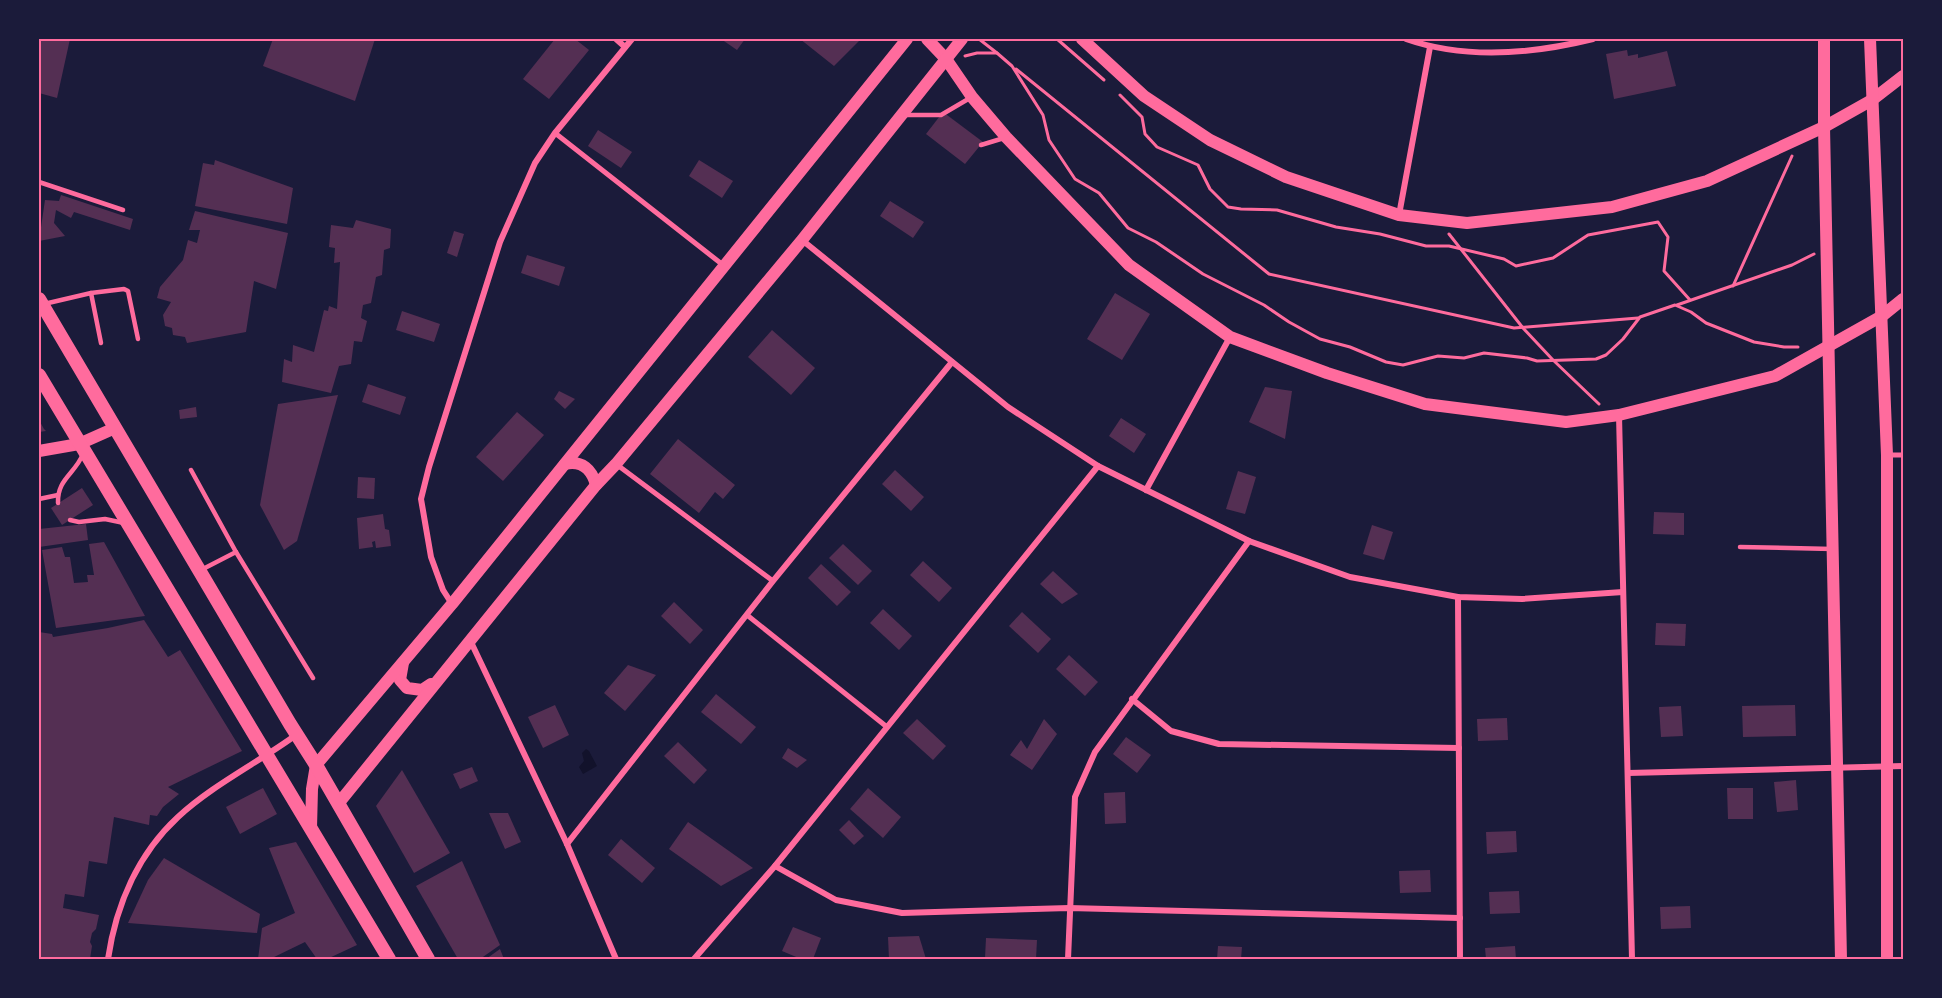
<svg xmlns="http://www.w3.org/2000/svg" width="1942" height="998" font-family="Georgia,serif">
	<rect width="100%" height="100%" fill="#1b1b3a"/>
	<!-- water -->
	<polygon fill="#12122b" points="586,749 589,751 597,766 583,774 579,767 584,761 582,753"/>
	<!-- building -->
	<g fill="#542f53">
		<polygon points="39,39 70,39 57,98 39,93"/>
		<polygon points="273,39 375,39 355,101 263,66"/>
		<polygon points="555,39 575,39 589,50 549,99 523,79"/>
		<polygon points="721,39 745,39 737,50"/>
		<polygon points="800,39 857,39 859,41 834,66"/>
		<polygon points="1627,50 1628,56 1638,54 1638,58 1667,51 1676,86 1614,99 1606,54"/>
		<polygon points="943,112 983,142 965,164 926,134"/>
		<polygon points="598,130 632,152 621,168 588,146"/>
		<polygon points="215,160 293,188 287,224 195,206 203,163 214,165"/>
		<polygon points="699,160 733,181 722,198 689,176"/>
		<polygon points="61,195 133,219 130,230 74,212 71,218 56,210 54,223 65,236 39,241 45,200 59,201"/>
		<polygon points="890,201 924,222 913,238 880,216"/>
		<polygon points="195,211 288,233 276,289 254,281 246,332 187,343 185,337 173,335 172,328 165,326 163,315 171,302 157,298 160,287 183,260 188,240 197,243 200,230 189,230"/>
		<polygon points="356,220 391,229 390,248 384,250 382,275 376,277 371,303 363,305 361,318 367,321 362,342 354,341 351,364 339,366 331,393 282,382 284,359 292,362 293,345 314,352 324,310 328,311 329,306 337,309 340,262 334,263 335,248 329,247 331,225 353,228"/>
		<polygon points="454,231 464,234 457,257 447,253"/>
		<polygon points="527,255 565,267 559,286 521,273"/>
		<polygon points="1115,293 1150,314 1122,360 1087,339"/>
		<polygon points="402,311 440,324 434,342 396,330"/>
		<polygon points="772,330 815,368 791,395 748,357"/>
		<polygon points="368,384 406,397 400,415 362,402"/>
		<polygon points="1265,387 1292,391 1285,439 1249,422"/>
		<polygon points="559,391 575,399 565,409 554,399"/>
		<polygon points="338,395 297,541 284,550 260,505 278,404"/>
		<polygon points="196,407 197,417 180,419 179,410"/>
		<polygon points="517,412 544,435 503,481 476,457"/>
		<polygon points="1121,418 1146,434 1134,453 1109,436"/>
		<polygon points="39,420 44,429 46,431 39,432"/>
		<polygon points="678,439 735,485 723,499 715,492 699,513 650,474"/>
		<polygon points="895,470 924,497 911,511 882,484"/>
		<polygon points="1238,471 1256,477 1245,514 1226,509"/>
		<polygon points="358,477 375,478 374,499 357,498"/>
		<polygon points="82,488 93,505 62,525 51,508"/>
		<polygon points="1654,512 1684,513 1684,535 1653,534"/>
		<polygon points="383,514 385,529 389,530 391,546 376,548 375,541 372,542 373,547 359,549 357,518"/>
		<polygon points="86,524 88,540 39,547 39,529"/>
		<polygon points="1372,525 1393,532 1384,560 1363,554"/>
		<polygon points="104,542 145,616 56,628 42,550 62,547 65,557 70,557 74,583 88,582 87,575 94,575 89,544"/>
		<polygon points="843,544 872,571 858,585 829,558"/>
		<polygon points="923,561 952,588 939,602 910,575"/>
		<polygon points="821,564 851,592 837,606 808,578"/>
		<polygon points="1053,571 1078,594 1062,604 1040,584"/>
		<polygon points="674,602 703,630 690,644 661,616"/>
		<polygon points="883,609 912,636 899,650 870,623"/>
		<polygon points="1022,612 1051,639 1038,653 1009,626"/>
		<polygon points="144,620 168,657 180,650 242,751 168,787 179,794 163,807 157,816 150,815 149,825 114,817 107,864 89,861 84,897 65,894 63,908 99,915 96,929 92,933 90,942 92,946 90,959 39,959 39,632 52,634 53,637 108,628"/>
		<polygon points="1656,623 1686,624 1685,646 1655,645"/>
		<polygon points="1069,655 1098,682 1085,696 1056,669"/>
		<polygon points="628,665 656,675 625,711 604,693"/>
		<polygon points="716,694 756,727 741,744 701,712"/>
		<polygon points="555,705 569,735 543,748 528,717"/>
		<polygon points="1795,705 1796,736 1743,737 1742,706"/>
		<polygon points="1681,706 1683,736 1661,737 1659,707"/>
		<polygon points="1507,718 1508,740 1478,741 1477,719"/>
		<polygon points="917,719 946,746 933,760 903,733"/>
		<polygon points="1044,719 1057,734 1032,770 1010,755 1021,740 1027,749"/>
		<polygon points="1126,737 1151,755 1137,773 1113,754"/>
		<polygon points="678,742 707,770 694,784 664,756"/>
		<polygon points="788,748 807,760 797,768 782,758"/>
		<polygon points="472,767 478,781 460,789 453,774"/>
		<polygon points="402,770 450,853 414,873 376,806"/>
		<polygon points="1796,780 1798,810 1777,812 1774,782"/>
		<polygon points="263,788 277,814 240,834 226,807"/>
		<polygon points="868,788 901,817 883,838 850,809"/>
		<polygon points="1727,788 1753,788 1753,819 1728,819"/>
		<polygon points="1125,792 1126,823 1105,824 1104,793"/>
		<polygon points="489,813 508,813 521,842 505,849"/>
		<polygon points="849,820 864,836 854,845 839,830"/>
		<polygon points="688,822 753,868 721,886 669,849"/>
		<polygon points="1516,831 1517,852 1487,854 1486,832"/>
		<polygon points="621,839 655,868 642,883 608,855"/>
		<polygon points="296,842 357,945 327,959 317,959 305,942 270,959 258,959 262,928 295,913 269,848"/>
		<polygon points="164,858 260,914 257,933 128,923 148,880"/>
		<polygon points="462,861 500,945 480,959 458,959 416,886"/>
		<polygon points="1430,870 1431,892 1400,893 1399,871"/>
		<polygon points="1519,891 1520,913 1490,914 1489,892"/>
		<polygon points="1690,906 1691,928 1661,929 1660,907"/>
		<polygon points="793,927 821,938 813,959 801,959 782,951"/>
		<polygon points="919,936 926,959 889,959 888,937"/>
		<polygon points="986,938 1037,940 1036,959 985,958"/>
		<polygon points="1218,946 1242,947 1241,959 1217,959"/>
		<polygon points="1515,946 1516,959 1486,959 1485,948"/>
		<polygon points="500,949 504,959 486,959"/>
	</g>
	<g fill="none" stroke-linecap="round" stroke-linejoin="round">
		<!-- path -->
		<g stroke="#ff6b9d" stroke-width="3">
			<polyline points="979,39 997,53"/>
			<polyline points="1057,39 1104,80"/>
			<polyline points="965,56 977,53 997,53 1012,66 1043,115 1049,140 1075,179 1099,193 1128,228 1156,242 1203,274 1264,305 1289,322 1320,339 1350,347 1386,362 1403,365 1438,356 1464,358 1484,353 1527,358 1537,361 1596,359 1606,355 1623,339 1640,317 1675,305 1691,312 1706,323 1754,342 1784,347 1798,347"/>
			<polyline points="1016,69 1269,274 1514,328 1638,318"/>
			<polyline points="1120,95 1142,117 1145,134 1157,147 1198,165 1210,189 1228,207 1241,209 1277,210 1336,227 1380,234 1426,246 1449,246 1504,259 1516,266 1553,258 1588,235 1658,222 1668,237 1664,271 1690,300"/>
			<polyline points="1449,234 1523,328 1553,360 1599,404"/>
			<polyline points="1733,286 1792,156"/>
			<polyline points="1677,305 1792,265 1814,254"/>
		</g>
		<!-- service -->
		<g stroke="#ff6b9d" stroke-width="4.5">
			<polyline points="905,115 941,115 970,98"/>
			<polyline points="981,145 1004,138"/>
			<polyline points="39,182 123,210"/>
			<polyline points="91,293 101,343"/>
			<polyline points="44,304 91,293 124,289 128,291 138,339"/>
			<polyline points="191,470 236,552 313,678"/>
			<polyline points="39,499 58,495"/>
			<path d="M58,503C57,479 75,474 83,454"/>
			<polyline points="70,520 79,522 105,519 124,523"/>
			<polyline points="1740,547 1833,549"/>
			<polyline points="201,570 236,552"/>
		</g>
		<!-- pedestrian -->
		<g stroke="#ff6b9d" stroke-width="5">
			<polyline points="555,133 723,265"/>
			<polyline points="1887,455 1903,455"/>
			<polyline points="616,464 773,581"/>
			<polyline points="747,615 887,727"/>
		</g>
		<!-- minor -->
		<g stroke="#ff6b9d" stroke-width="6">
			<polyline points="616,39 625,47"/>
			<path d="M1406,39C1466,60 1532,54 1593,39"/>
			<polyline points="1399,215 1430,47"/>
			<polyline points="802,240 1008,407 1098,466 1249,541 1350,577 1458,597 1522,599 1623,592"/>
			<polyline points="1619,415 1632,959"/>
			<polyline points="1146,490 1230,337"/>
			<polyline points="1458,597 1460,959"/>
			<polyline points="452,604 443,590 431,557 421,499 429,467 500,242 535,163 555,133 632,39"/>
			<polyline points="470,640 567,844 616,959"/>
			<polyline points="1132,699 1171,731 1219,744 1459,748"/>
			<polyline points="1628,773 1903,766"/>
			<polyline points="567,844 773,581 952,362"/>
			<polyline points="775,866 836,900 902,913 1069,908 1460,918"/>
			<path d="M108,959C116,905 138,854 178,817C211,786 259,762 296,735"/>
			<polyline points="694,959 775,866 1098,466"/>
			<polyline points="1068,959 1075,797 1095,752 1249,541"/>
		</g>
		<!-- secondary -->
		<g stroke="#ff6b9d" stroke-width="12">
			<polyline points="927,39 946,59 972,97 1006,137 1129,265 1230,337 1327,373 1425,404 1566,422 1619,415 1775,376 1882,316 1903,299"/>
			<polyline points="1082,39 1144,96 1210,140 1286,177 1399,215 1467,223 1612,207 1707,181 1824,127 1872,100 1903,76"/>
			<polyline points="1824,39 1824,127 1841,959"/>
			<polyline points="1870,39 1887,455 1887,959"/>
			<polyline points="39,451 79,444 115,428"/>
			<path d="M565,464C582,460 592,470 596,485"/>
			<polyline points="403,663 400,680 407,688 422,690 431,684"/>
			<polyline points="338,804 596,485 616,464 802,240 962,39"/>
			<polyline points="311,828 312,789 316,765 452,604 907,39"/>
		</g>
		<!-- primary -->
		<g stroke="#ff6b9d" stroke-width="14">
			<polyline points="39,299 290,724 316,765 428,959"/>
			<polyline points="39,375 389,959"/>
		</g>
	</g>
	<!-- border -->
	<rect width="1942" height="998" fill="none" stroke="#1b1b3a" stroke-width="81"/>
	<rect x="40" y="40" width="1862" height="918" fill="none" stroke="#ff6b9d" stroke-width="2"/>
</svg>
